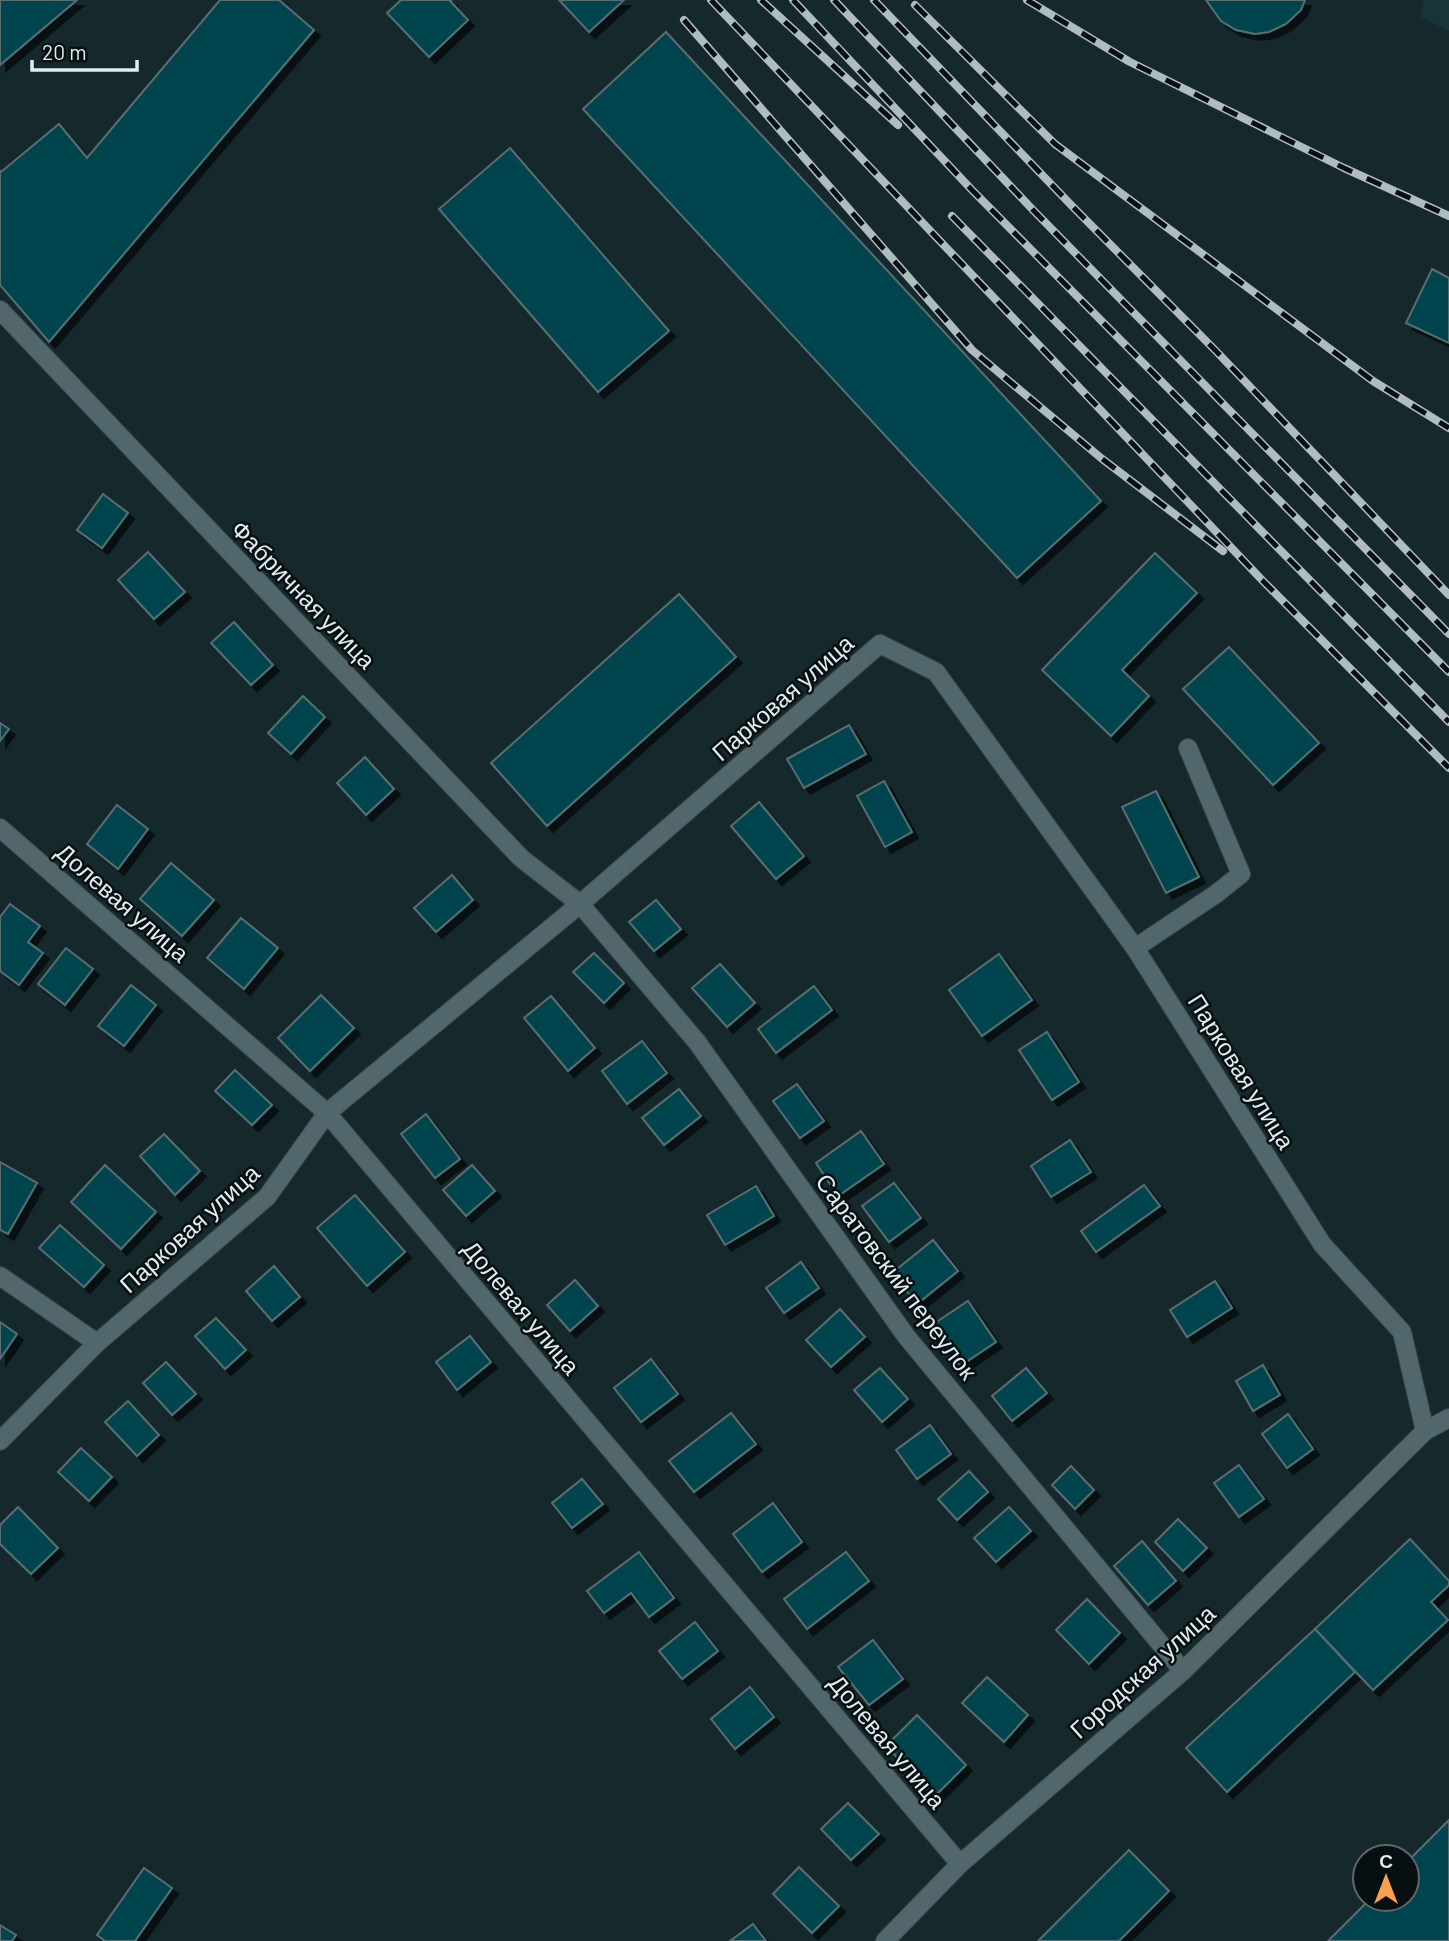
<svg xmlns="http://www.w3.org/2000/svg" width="1449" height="1941" font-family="Barlow,sans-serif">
	<defs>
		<filter id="shadow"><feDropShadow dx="6" dy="6" stdDeviation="0" flood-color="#0009"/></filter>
	</defs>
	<rect width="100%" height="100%" fill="#15282b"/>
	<!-- built -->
	<polygon fill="#173439" points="1423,0 1449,0 1449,31 1420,17"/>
	<!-- building -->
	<g fill="#04454e" stroke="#586e71" stroke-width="2" filter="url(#shadow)">
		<polygon points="0,0 77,0 0,65"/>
		<polygon points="220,0 279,0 314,30 49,342 0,285 0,171 1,172 59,124 87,158"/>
		<polygon points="401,0 452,0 450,1 468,20 429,57 387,13"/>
		<polygon points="559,0 624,0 589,32"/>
		<polygon points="1206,0 1305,0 1301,10 1286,24 1269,32 1255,34 1236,30 1221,21"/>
		<polygon points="666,32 1101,501 1017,578 583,109"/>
		<polygon points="510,148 669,331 598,392 439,209"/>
		<polygon points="1432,269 1449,278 1449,343 1406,323"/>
		<polygon points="103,494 128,513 102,548 77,530"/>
		<polygon points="148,552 185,592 154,619 118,580"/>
		<polygon points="1155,553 1197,593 1122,670 1149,696 1111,736 1042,670"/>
		<polygon points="679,594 736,657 547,826 491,763"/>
		<polygon points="234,622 273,665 251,685 211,643"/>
		<polygon points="1229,647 1319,743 1273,785 1183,689"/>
		<polygon points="303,696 325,717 291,754 268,733"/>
		<polygon points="0,723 9,729 0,741"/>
		<polygon points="849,725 866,754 804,788 787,759"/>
		<polygon points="365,757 394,789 366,815 337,783"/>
		<polygon points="884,781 912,832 885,847 857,796"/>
		<polygon points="1156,791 1199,877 1166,893 1122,807"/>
		<polygon points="759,802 804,856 776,879 731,826"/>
		<polygon points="117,805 148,829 118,869 87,844"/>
		<polygon points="171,863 214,900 182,936 140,899"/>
		<polygon points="452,875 473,900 436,932 414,908"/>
		<polygon points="656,900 681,929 654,951 629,922"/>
		<polygon points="10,904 40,926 28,942 43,953 19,985 0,971 0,917"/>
		<polygon points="241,918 278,948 244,989 207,958"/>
		<polygon points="66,948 93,969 65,1005 38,984"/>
		<polygon points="594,953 624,983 604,1003 573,972"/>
		<polygon points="999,954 1032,1000 982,1036 949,990"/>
		<polygon points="720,964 755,1003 727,1027 692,988"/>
		<polygon points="131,985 156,1005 124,1046 98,1026"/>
		<polygon points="814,986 832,1010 776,1053 758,1029"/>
		<polygon points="321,995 354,1028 310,1071 278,1038"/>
		<polygon points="551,996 595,1048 568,1071 524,1018"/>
		<polygon points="1047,1032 1079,1082 1052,1100 1019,1050"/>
		<polygon points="642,1041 667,1073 627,1104 602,1071"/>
		<polygon points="235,1070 272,1105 252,1125 215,1091"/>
		<polygon points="797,1084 824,1121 800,1138 773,1101"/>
		<polygon points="679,1089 701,1116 664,1145 642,1118"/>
		<polygon points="426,1114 460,1159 435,1178 401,1134"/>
		<polygon points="861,1131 884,1164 838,1196 816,1163"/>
		<polygon points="164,1134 200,1171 175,1195 140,1156"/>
		<polygon points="1070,1140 1091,1172 1051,1197 1031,1166"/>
		<polygon points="0,1162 37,1183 8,1234 0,1230"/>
		<polygon points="105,1165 156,1212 121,1249 71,1202"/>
		<polygon points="472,1165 495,1191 466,1216 443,1190"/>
		<polygon points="894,1183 921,1218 889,1242 862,1206"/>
		<polygon points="1144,1185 1160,1206 1096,1252 1081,1231"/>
		<polygon points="756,1186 774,1216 725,1245 707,1215"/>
		<polygon points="355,1195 405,1252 367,1286 317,1228"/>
		<polygon points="60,1225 104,1265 84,1287 39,1248"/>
		<polygon points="933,1240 958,1271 917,1304 892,1273"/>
		<polygon points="801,1262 819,1288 784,1313 766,1288"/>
		<polygon points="274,1266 300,1297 272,1321 246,1291"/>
		<polygon points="575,1280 598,1306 570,1331 547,1305"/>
		<polygon points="1215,1281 1232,1308 1187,1337 1170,1310"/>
		<polygon points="968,1301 996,1342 960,1366 932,1325"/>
		<polygon points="840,1309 865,1337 831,1367 806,1340"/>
		<polygon points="216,1318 246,1350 225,1369 195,1336"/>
		<polygon points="0,1322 17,1334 0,1359"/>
		<polygon points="470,1336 491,1362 457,1390 436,1362"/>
		<polygon points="651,1359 678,1394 641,1422 614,1388"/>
		<polygon points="166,1362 196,1394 172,1415 143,1383"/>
		<polygon points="1263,1365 1280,1395 1253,1411 1236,1381"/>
		<polygon points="880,1368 908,1399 882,1422 854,1390"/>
		<polygon points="1026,1368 1047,1393 1012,1421 992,1396"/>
		<polygon points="128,1401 159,1435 137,1456 105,1422"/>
		<polygon points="731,1413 756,1444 694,1492 669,1461"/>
		<polygon points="1288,1414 1313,1449 1287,1468 1262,1434"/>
		<polygon points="930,1425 951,1454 917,1479 896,1450"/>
		<polygon points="81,1448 112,1477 89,1501 58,1472"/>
		<polygon points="1239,1465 1264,1499 1239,1517 1214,1483"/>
		<polygon points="1071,1466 1094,1490 1075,1509 1052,1485"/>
		<polygon points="969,1471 988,1492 957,1520 938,1499"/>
		<polygon points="582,1479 603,1504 572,1528 552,1503"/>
		<polygon points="773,1503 802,1542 762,1572 733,1534"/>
		<polygon points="18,1507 58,1548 31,1574 0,1544 0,1525"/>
		<polygon points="1009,1507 1031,1531 996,1562 974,1538"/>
		<polygon points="1178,1519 1207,1548 1183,1571 1155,1542"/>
		<polygon points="1410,1539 1449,1581 1449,1585 1431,1602 1448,1620 1373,1690 1315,1629"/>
		<polygon points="1142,1541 1176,1581 1148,1605 1114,1566"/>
		<polygon points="639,1552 674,1598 649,1617 631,1593 604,1613 587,1591"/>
		<polygon points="846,1552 869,1581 807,1629 784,1599"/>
		<polygon points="1087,1599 1120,1633 1089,1664 1056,1630"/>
		<polygon points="695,1622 718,1651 682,1679 659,1651"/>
		<polygon points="1315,1629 1355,1672 1227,1792 1186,1748"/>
		<polygon points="873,1640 903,1679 869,1705 838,1667"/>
		<polygon points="987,1677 1028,1715 1004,1742 962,1703"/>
		<polygon points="750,1687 774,1717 735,1749 711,1719"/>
		<polygon points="917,1715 966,1765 935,1796 886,1746"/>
		<polygon points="848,1803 879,1834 851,1860 821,1829"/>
		<polygon points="1449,1820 1449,1941 1328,1941 1370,1899 1407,1899 1407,1862"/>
		<polygon points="1129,1850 1169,1891 1119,1941 1038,1941"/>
		<polygon points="799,1867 839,1906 812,1933 773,1894"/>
		<polygon points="144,1868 172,1888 135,1941 105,1941 97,1935"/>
		<polygon points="753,1924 766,1941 730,1941"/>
		<polygon points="0,1925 16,1935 12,1941 0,1941"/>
	</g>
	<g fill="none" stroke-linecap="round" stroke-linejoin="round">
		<defs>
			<g id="service">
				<polyline points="1135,948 1216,894 1241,874 1188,748"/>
				<polyline points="1425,1431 1449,1418"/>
			</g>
			<g id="minor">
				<polyline points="0,310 521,858 580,904 697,1042 906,1336 1183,1671"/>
				<polyline points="0,828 327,1113 960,1864"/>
				<polyline points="0,1276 97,1343"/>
				<polyline points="0,1441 97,1343 267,1197 327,1113 580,904 880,644 936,672 1135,948 1322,1244 1402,1332 1425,1431 1183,1671 960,1864 885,1941"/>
			</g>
		</defs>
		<!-- service casing -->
		<use href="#service" stroke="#374649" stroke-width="20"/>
		<!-- minor casing -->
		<use href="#minor" stroke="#374649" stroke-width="20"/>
		<!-- service -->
		<use href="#service" stroke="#52676b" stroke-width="18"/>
		<!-- minor -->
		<use href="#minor" stroke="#52676b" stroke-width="18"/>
		<defs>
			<g id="rail">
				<polyline points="711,0 1262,580 1449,768"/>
				<polyline points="761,0 898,125"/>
				<polyline points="793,0 972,190 1449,672"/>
				<polyline points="834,0 1034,211 1449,634"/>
				<polyline points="874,0 1074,208 1214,349 1449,595"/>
				<polyline points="1027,0 1130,62 1344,168 1449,216"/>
				<polyline points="915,5 1055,144 1373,381 1449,428"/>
				<polyline points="684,20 972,350 1101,458 1223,551"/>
				<polyline points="952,216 1449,722"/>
			</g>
		</defs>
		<!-- rail casing -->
		<use href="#rail" stroke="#b0bdc0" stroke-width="8"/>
		<!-- rail -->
		<use href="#rail" stroke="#070f11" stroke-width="5" stroke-dasharray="16" stroke-linecap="butt"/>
	</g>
	<g text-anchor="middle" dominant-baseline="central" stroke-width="5" stroke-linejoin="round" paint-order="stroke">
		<!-- street labels -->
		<g font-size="24" fill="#e1edef" stroke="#070f11">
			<text transform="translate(304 594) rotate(46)">Фабричная улица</text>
			<text transform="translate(782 697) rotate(-41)">Парковая улица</text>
			<text transform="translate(123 902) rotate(41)">Долевая улица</text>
			<text transform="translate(1242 1071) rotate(58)">Парковая улица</text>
			<text transform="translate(189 1228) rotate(-42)">Парковая улица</text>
			<text transform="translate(897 1276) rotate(53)">Саратовский переулок</text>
			<text transform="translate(522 1307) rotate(50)">Долевая улица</text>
			<text transform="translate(1142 1671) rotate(-42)">Городская улица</text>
			<text transform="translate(888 1741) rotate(50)">Долевая улица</text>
		</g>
	</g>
	<!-- north arrow -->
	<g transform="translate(1386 1878)"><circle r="33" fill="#070f11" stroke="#5e686a" stroke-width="2"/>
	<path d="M0-5L12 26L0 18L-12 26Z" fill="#fa9f4e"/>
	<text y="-10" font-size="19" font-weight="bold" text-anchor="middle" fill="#e1edef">С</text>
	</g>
	<!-- scale -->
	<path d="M32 60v10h105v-10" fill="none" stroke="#e1edef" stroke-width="3.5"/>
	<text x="42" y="60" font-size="21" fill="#e1edef" stroke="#070f11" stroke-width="5" paint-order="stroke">20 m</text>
</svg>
